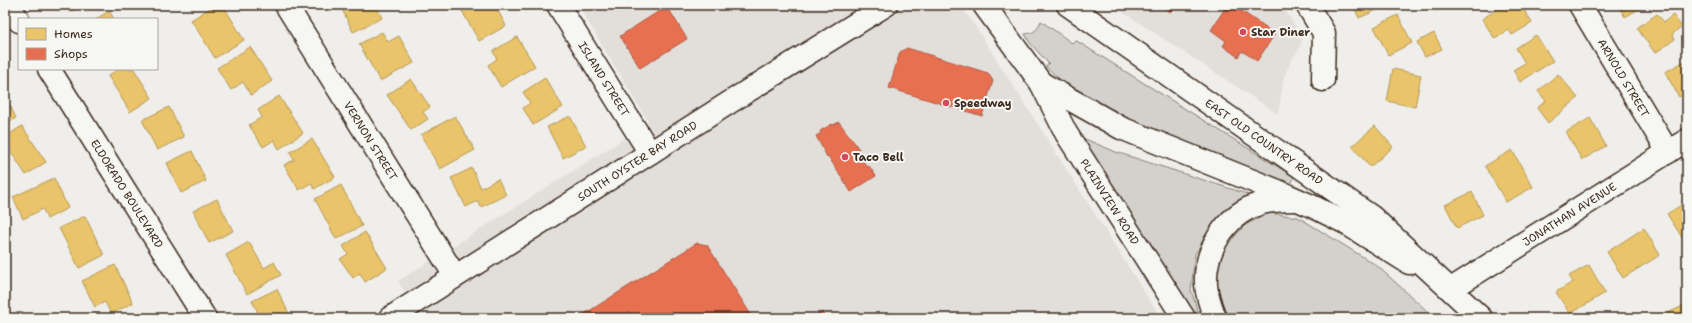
<svg xmlns="http://www.w3.org/2000/svg" width="1692" height="323" font-family="'Shantell Sans',sans-serif">
	<rect width="100%" height="100%" fill="#efeeea"/>
	<filter id="ink" filterUnits="userSpaceOnUse"><feTurbulence type="fractalNoise" baseFrequency=".025" numOctaves="2"/><feDisplacementMap in="SourceGraphic" scale="8" xChannelSelector="R" yChannelSelector="G"/><feConvolveMatrix kernelMatrix="1 2 1 2 8 2 1 2 1" color-interpolation-filters="sRGB"/></filter>
	<g filter="url(#ink)">
		<!-- built -->
		<g fill="#e2dfdb">
			<polygon points="578,5 959,5 972,21 1161,318 421,318 398,281 649,123"/>
			<polygon points="1112,5 1282,5 1298,31 1302,40 1299,49 1291,61 1284,77 1278,114"/>
		</g>
		<!-- green -->
		<g fill="#d4d1cc" stroke="#887e75">
			<path d="M1041,21L1072,43L1075,40L1294,177L1290,187L1144,133L1072,90L1045,66L1049,64L1030,43L1025,34C1035,33 1037,30 1041,21Z"/>
			<polygon points="1073,134 1116,152 1247,194 1248,197 1214,224 1195,254 1191,290 1200,318 1192,318"/>
			<polygon points="1269,213 1298,217 1376,265 1435,318 1228,318 1215,296 1216,270 1226,246 1245,225"/>
		</g>
		<!-- homes -->
		<g fill="#e9c46a" stroke="#b59653">
			<polygon points="66,5 83,5 69,12"/>
			<polygon points="215,5 223,5 244,40 215,58 191,20"/>
			<polygon points="340,5 376,5 382,18 353,32"/>
			<polygon points="473,5 495,5 506,26 479,41 462,11"/>
			<polygon points="1353,5 1388,5 1359,18"/>
			<polygon points="1504,5 1521,5 1532,23 1512,35 1509,30 1495,39 1482,19"/>
			<polygon points="1618,5 1646,5 1625,17"/>
			<polygon points="109,11 114,19 96,19"/>
			<polygon points="1657,14 1664,22 1673,15 1682,27 1672,34 1675,39 1655,53 1637,28"/>
			<polygon points="1398,15 1412,43 1388,55 1374,27"/>
			<polygon points="382,32 388,42 399,36 414,63 380,81 359,44"/>
			<polygon points="1434,33 1442,49 1425,57 1417,42"/>
			<polygon points="1536,35 1553,61 1520,82 1513,70 1525,63 1516,48"/>
			<polygon points="517,37 535,66 501,87 488,65 497,59 493,51"/>
			<polygon points="250,47 272,81 251,95 243,82 231,90 217,68"/>
			<polygon points="1687,60 1687,93 1679,97 1665,72"/>
			<polygon points="118,69 134,69 152,98 130,112 108,76"/>
			<polygon points="1393,69 1421,75 1415,107 1387,101"/>
			<polygon points="1558,74 1578,98 1548,123 1537,108 1546,101 1538,91"/>
			<polygon points="545,78 563,107 533,125 523,108 530,103 523,92"/>
			<polygon points="411,79 430,107 423,112 428,119 411,130 387,95"/>
			<polygon points="5,95 16,118 5,124"/>
			<polygon points="279,96 303,133 279,149 274,140 263,147 249,125 262,117 258,110"/>
			<polygon points="169,107 184,137 157,150 142,120"/>
			<polygon points="455,116 475,150 440,169 421,135"/>
			<polygon points="570,116 586,146 563,158 547,127"/>
			<polygon points="1590,118 1606,146 1582,160 1566,132"/>
			<polygon points="22,126 46,162 26,175 5,143 5,137"/>
			<polygon points="1375,126 1393,147 1370,167 1352,146"/>
			<polygon points="312,139 335,177 314,189 311,183 299,190 284,165 294,160 290,152"/>
			<polygon points="1512,150 1533,187 1506,202 1485,166"/>
			<polygon points="192,151 206,181 181,193 167,163"/>
			<polygon points="472,168 481,188 498,179 506,195 481,207 478,201 466,207 451,178"/>
			<polygon points="54,178 68,208 47,219 43,209 23,219 13,197"/>
			<polygon points="341,185 362,226 336,239 315,199"/>
			<polygon points="1472,192 1483,215 1457,228 1445,205"/>
			<polygon points="217,199 233,231 209,243 193,211"/>
			<polygon points="1686,202 1687,240 1685,242 1667,214"/>
			<polygon points="85,216 104,255 79,268 59,228"/>
			<polygon points="1644,228 1660,255 1623,278 1607,252"/>
			<polygon points="365,232 387,268 365,282 360,273 353,278 340,259 348,254 343,246"/>
			<polygon points="249,242 264,268 274,262 281,275 247,294 226,255"/>
			<polygon points="115,265 133,303 111,314 105,302 95,307 82,281"/>
			<polygon points="1589,265 1605,293 1570,314 1556,292 1573,282 1569,276"/>
			<polygon points="277,289 291,318 261,318 252,301"/>
			<polygon points="5,303 11,315 5,318"/>
			<polygon points="1687,304 1687,318 1657,318"/>
		</g>
		<!-- shops -->
		<g fill="#e76f51" stroke="#b35a42">
			<polygon points="1165,5 1181,5 1169,12"/>
			<polygon points="1227,5 1233,5 1275,34 1257,61 1242,51 1238,57 1223,46 1226,41 1211,30"/>
			<polygon points="667,6 687,39 640,68 620,36"/>
			<polygon points="907,48 988,73 993,81 982,116 889,88 900,52"/>
			<polygon points="839,122 859,149 857,151 867,167 869,166 876,176 851,192 828,156 827,157 816,136 821,133 820,131 832,124 833,125"/>
			<polygon points="697,243 707,245 753,318 578,318"/>
			<polygon points="822,312 826,318 813,318"/>
		</g>
		<g fill="none" stroke-linecap="round" stroke-linejoin="round">
			<defs>
				<g id="minor">
					<polyline points="9,5 19,21"/>
					<path id="s1" d="M286,5L455,276"/>
					<path id="s2" d="M558,5L650,153"/>
					<polyline points="1307,5 1324,33 1323,80"/>
					<path id="s3" d="M1580,5L1668,152"/>
					<path id="s4" d="M49,69L205,318"/>
					<path id="s5" d="M1451,289L1687,140"/>
				</g>
				<g id="major">
					<path id="s6" d="M984,5L1041,83L1066,133L1184,318"/>
					<path id="s7" d="M1068,5L1372,217L1481,318"/>
					<polyline points="1041,83 1121,128 1278,191 1316,208 1344,222 1409,263"/>
					<path id="s8" d="M390,318L746,92L886,5"/>
					<path d="M1215,318C1211,307 1207,297 1206,285C1204,251 1225,215 1259,204C1271,200 1283,200 1295,200"/>
				</g>
			</defs>
			<!-- minor casing -->
			<use href="#minor" stroke="#3b2a1e" stroke-width="25"/>
			<!-- major casing -->
			<use href="#major" stroke="#3b2a1e" stroke-width="25"/>
			<!-- minor -->
			<use href="#minor" stroke="#f6f6f2" stroke-width="22"/>
			<!-- major -->
			<use href="#major" stroke="#f6f6f2" stroke-width="22"/>
		</g>
	</g>
	<!-- markers -->
	<g fill="#d1495b" stroke="#f6f6f2" stroke-width="1.5">
		<circle cx="1243" cy="32" r="4"/>
		<circle cx="946" cy="103" r="4"/>
		<circle cx="845" cy="157" r="4"/>
	</g>
	<g text-anchor="middle" dominant-baseline="central" stroke-width="4" stroke-linejoin="round" paint-order="stroke">
		<!-- poi labels -->
		<g font-size="11" font-weight="bold" fill="#3b2a1e" stroke="#f6f6f2" text-anchor="start">
			<text x="1251" y="32">Star Diner</text>
			<text x="954" y="103">Speedway</text>
			<text x="853" y="157">Taco Bell</text>
		</g>
		<!-- street labels -->
		<g font-size="11" fill="#3b2a1e" stroke="#f6f6f2">
			<text stroke="none"><textPath href="#s3" startOffset="85">ARNOLD STREET</textPath></text>
			<text stroke="none"><textPath href="#s2" startOffset="87">ISLAND STREET</textPath></text>
			<text stroke="none"><textPath href="#s1" startOffset="160">VERNON STREET</textPath></text>
			<text stroke="none"><textPath href="#s7" startOffset="239">EAST OLD COUNTRY ROAD</textPath></text>
			<text stroke="none"><textPath href="#s8" startOffset="293">SOUTH OYSTER BAY ROAD</textPath></text>
			<text stroke="none"><textPath href="#s4" startOffset="147">ELDORADO BOULEVARD</textPath></text>
			<text stroke="none"><textPath href="#s6" startOffset="234">PLAINVIEW ROAD</textPath></text>
			<text stroke="none"><textPath href="#s5" startOffset="140">JONATHAN AVENUE</textPath></text>
		</g>
	</g>
	<!-- margin -->
	<rect width="1692" height="323" fill="none" stroke="#f6f6f2" stroke-width="20"/>
	<rect x="10" y="10" width="1672" height="303" fill="none" stroke="#3b2a1e" stroke-width="1.5" filter="url(#ink)"/>
	<!-- legend -->
	<rect x="18" y="18" width="140" height="52" fill="#f6f6f2" stroke="#aba49d"/>
	<rect x="26" y="28" width="20" height="12" fill="#e9c46a" stroke="#aba49d"/>
	<text x="54" y="38" font-size="12" fill="#3b2a1e">Homes</text>
	<rect x="26" y="48" width="20" height="12" fill="#e76f51" stroke="#aba49d"/>
	<text x="54" y="58" font-size="12" fill="#3b2a1e">Shops</text>
</svg>
